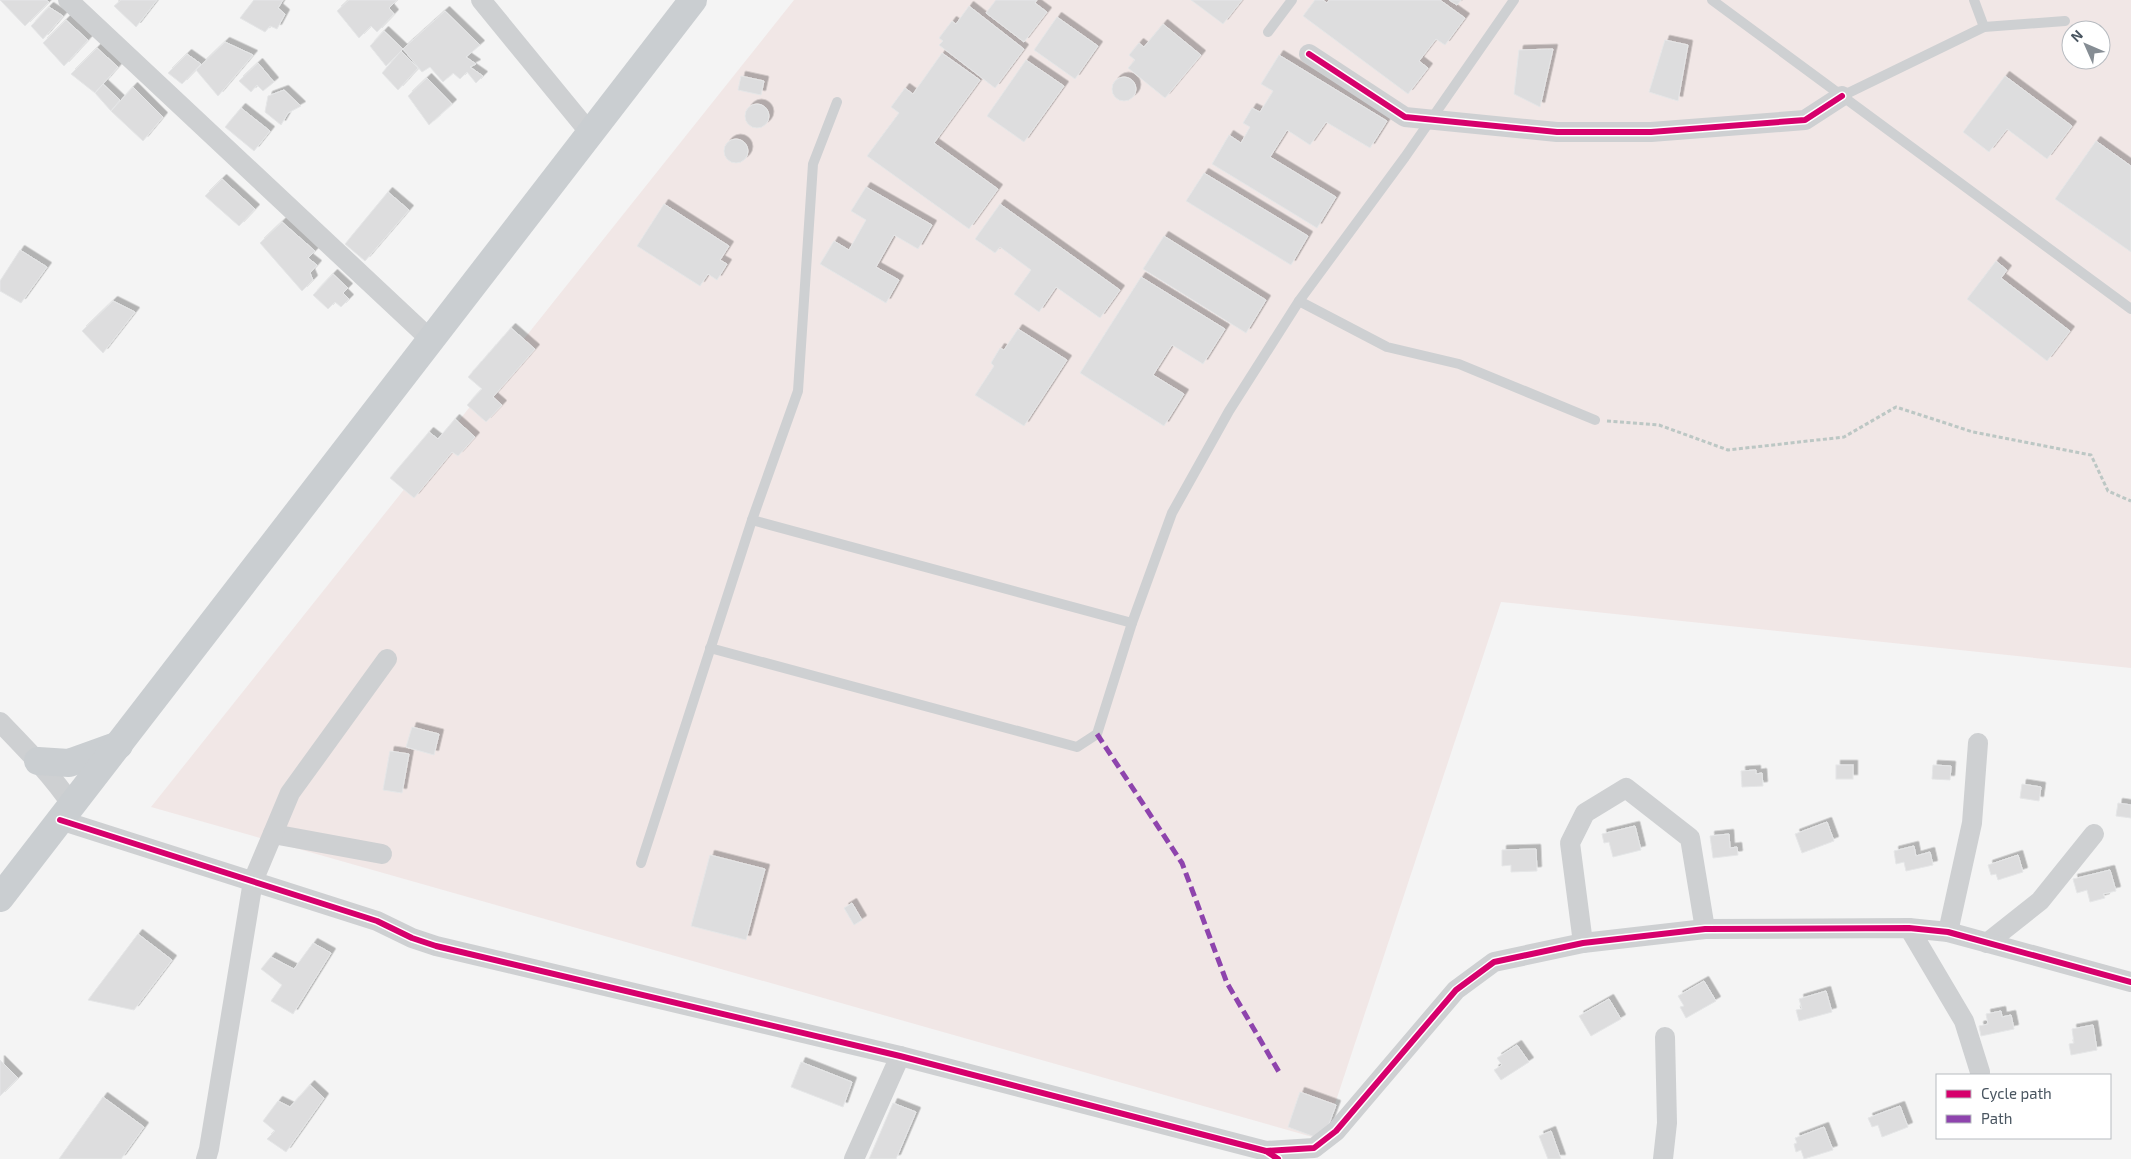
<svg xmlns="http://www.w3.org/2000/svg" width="2131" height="1159" font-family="'Exo 2',sans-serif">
	<defs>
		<filter id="shadow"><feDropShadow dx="4.5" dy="-4.5" stdDeviation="0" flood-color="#0004"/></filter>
	</defs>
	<rect width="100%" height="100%" fill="#f4f4f4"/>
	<!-- medical -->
	<path fill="#f1e7e6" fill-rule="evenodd" d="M794,0H2131V668L1501,602L1323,1140L151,807ZM2071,30H2101V60H2071Z"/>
	<!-- building -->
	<g fill="#ddddde" stroke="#e5e6e7" filter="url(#shadow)">
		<polygon points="0,0 46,0 49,2 25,26"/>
		<polygon points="121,0 157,0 136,27 114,6"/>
		<polygon points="254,0 283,0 278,8 285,14 277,29 270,26 265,32 240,18"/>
		<polygon points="349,0 397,0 389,8 394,14 377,32 371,26 359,38 337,11"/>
		<polygon points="996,0 1037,0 1035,3 1047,12 1024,42 986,13"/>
		<polygon points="1191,0 1242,0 1223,24"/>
		<polygon points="1315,0 1323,0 1327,3 1329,0 1440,0 1465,18 1445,45 1436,39 1419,61 1428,68 1408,94 1303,16"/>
		<polygon points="1449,0 1461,0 1457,5"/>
		<polygon points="969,6 1024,49 995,88 939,45 943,41 939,38 952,21 956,24"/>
		<polygon points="49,7 63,16 43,39 31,26"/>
		<polygon points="445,11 480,45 466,57 476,64 470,67 483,76 476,83 467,72 460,79 453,73 443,82 430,67 422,72 403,49"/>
		<polygon points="1057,17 1098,46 1075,79 1034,50"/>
		<polygon points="66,20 88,40 64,66 43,43"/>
		<polygon points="1163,24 1201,55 1165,98 1128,68 1135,60 1129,55 1139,43 1144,47"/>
		<polygon points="384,31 403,49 386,66 370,46"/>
		<polygon points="1665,40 1688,45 1678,101 1649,92"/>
		<polygon points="225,42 253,55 218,96 196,70"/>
		<polygon points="97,48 118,67 95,93 71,74"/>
		<polygon points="1553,49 1540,107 1514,94 1519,50"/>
		<polygon points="401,51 418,68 398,90 382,73"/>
		<polygon points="942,53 980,80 934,143 998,189 969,229 867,156 899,113 891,107 905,88 913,94"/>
		<polygon points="187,54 201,64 182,84 168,73"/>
		<polygon points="1279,55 1387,121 1370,148 1326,122 1310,145 1287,130 1270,157 1336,197 1317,228 1212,164 1229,135 1241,143 1250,127 1243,123 1252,108 1260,112 1273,91 1261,84"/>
		<polygon points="1026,60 1064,86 1024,142 987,116"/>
		<polygon points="258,63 274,82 263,91 257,85 251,92 239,81"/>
		<polygon points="741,76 764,81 761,95 738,90"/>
		<polygon points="2005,76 2072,126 2047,159 2007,129 1989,152 1963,132"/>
		<circle cx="1124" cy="89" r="12"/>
		<polygon points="427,78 452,104 429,125 408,96"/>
		<polygon points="103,84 120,100 111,111 95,93"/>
		<polygon points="133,87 163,117 143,141 111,111"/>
		<polygon points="284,90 301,106 288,113 281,125 265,112 268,96"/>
		<circle cx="757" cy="116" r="12"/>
		<polygon points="241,108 270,131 254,151 225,127"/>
		<circle cx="736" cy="151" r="12"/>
		<polygon points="2096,141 2131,166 2131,252 2055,199"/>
		<polygon points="1204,173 1308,236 1291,265 1186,201"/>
		<polygon points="222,179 255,209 239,226 205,196"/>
		<polygon points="866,187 932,225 918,249 894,235 876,267 899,280 886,303 820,264 834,241 849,250 866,220 851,211"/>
		<polygon points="388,192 409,210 365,261 345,244"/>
		<polygon points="664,204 729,246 720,260 727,264 717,280 708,274 700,286 637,246"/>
		<polygon points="1000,204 1120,290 1100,318 1056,287 1039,312 1014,294 1031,270 1000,247 995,253 975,239"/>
		<polygon points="282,222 315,251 308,258 317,265 310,273 313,280 302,291 260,243"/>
		<polygon points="1164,236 1266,300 1246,333 1143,269"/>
		<polygon points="20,250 47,267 21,303 0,291 0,281"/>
		<polygon points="1996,261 2007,270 2001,278 2070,331 2047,361 1967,299"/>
		<polygon points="333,274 348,288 343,293 349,299 341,307 335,302 328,309 313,295"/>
		<polygon points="1141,277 1225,329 1203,364 1172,345 1153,375 1184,394 1164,426 1080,373"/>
		<polygon points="113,301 135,312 103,353 82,331"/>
		<polygon points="511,328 535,349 493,397 502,405 486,422 467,405 482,389 468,377"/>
		<polygon points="1018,329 1067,360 1024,426 975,395 994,366 991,363 1000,348 1004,350"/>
		<polygon points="455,419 475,437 458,456 452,452 414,498 390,478 429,432 438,439"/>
		<polygon points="412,727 439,734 434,755 406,747"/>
		<polygon points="390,751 409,754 402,793 383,790"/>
		<rect x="1836" y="765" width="17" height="14"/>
		<polygon points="1933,765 1951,766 1950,780 1932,779"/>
		<polygon points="1756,770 1756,774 1762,773 1763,786 1742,787 1741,771"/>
		<polygon points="2022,784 2041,787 2039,801 2020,798"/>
		<polygon points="2118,803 2131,805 2131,818 2116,816"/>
		<polygon points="1827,822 1834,841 1802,853 1795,834"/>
		<polygon points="1635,826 1641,850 1613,857 1609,842 1604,843 1602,834"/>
		<polygon points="1729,834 1730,848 1737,847 1738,855 1713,858 1710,836"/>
		<polygon points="1914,846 1916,856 1930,852 1933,865 1906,871 1904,862 1896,864 1894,851"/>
		<polygon points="1536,849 1537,871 1511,872 1511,865 1502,866 1502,850"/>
		<polygon points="710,855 765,869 746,940 691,926"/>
		<polygon points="2018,855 2023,872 1998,880 1996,874 1991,875 1988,865"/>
		<polygon points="2110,870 2116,891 2103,894 2105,898 2090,902 2087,890 2077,893 2073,879"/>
		<polygon points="852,903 862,920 854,925 844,908"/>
		<polygon points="138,934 172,960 134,1010 88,1000"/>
		<polygon points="313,943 331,953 293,1014 271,1001 282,985 261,969 271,957 294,969"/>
		<polygon points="1704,981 1716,1001 1686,1018 1680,1007 1684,1006 1678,996"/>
		<polygon points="1826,991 1832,1012 1799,1021 1796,1010 1802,1009 1799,999"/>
		<polygon points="1609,999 1621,1019 1591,1036 1579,1016"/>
		<polygon points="2001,1011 2002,1017 2011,1015 2014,1029 1981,1036 1979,1026 1988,1024 1986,1014"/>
		<polygon points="2093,1025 2097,1050 2071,1055 2069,1044 2074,1043 2072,1029"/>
		<polygon points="1517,1045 1529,1062 1501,1080 1494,1070 1502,1065 1497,1058"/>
		<polygon points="0,1060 18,1078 0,1096"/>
		<polygon points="801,1062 852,1082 843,1107 791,1087"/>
		<polygon points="310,1085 324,1098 286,1152 267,1139 275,1131 263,1121 278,1101 290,1107"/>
		<polygon points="1300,1092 1336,1105 1323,1140 1288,1127"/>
		<polygon points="103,1097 144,1127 121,1159 59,1159"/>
		<polygon points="893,1103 916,1112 896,1159 869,1159"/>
		<polygon points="1900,1106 1908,1127 1882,1137 1878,1125 1872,1127 1868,1118"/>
		<polygon points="1824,1127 1833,1150 1804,1159 1801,1150 1796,1152 1794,1144 1797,1143 1795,1138"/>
		<polygon points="1551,1131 1561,1159 1548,1159 1539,1136"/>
	</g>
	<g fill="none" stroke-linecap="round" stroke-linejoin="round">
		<!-- path -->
		<polyline stroke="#bcc7c4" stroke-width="3" stroke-dasharray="4 2.5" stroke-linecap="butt" points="1607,421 1659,425 1728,450 1844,437 1896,407 1973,432 2091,455 2108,491 2131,501"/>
		<!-- lane -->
		<g stroke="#ced0d2" stroke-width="10">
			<polyline points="1712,0 2131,309"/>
			<polyline points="1974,0 1984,27"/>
			<polyline points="1268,32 1292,0"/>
			<polyline points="1842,96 1984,27 2065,21"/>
			<polyline points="1299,301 1387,347 1459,364 1595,420"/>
			<polyline points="752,520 1132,623"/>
			<polyline points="710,648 1077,747 1097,734 1132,623 1172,513 1229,411 1299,301 1405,157 1514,0"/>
			<polyline points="641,863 752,520 798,391 813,164 837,102"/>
		</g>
		<!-- street -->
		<g stroke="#ced0d2" stroke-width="20">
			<polyline points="68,0 431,340"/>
			<polyline points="481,0 590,133"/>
			<polyline points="1309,54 1405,117 1557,132 1651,132 1805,120 1842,96"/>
			<path d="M0,722C26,749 51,774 72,805"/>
			<polyline points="60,820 377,921 412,938 436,946 900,1056 1266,1151 1278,1159"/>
			<polyline points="273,834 382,854"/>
			<polyline points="1909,928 1964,1021 1980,1072"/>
			<polyline points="1948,932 1972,823 1978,743"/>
			<polyline points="1583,943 1570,843 1585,813 1626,788 1690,838 1705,929"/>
			<polyline points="1987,943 2040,901 2094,834"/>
			<polyline points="1266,1151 1314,1148 1336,1131 1456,990 1494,962 1583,943 1705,929 1909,928 1948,932 2131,982"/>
			<polyline points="206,1159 209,1149 253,881 290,793 387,659"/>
			<polyline points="854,1159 900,1056"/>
			<polyline points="1663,1159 1667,1123 1665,1037"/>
		</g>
		<!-- primary -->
		<g stroke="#caced1" stroke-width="28">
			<polyline points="38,761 69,763 119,745"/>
			<polyline points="0,898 693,0"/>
		</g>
		<!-- quiet -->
		<polyline stroke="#8e44ad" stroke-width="5" stroke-dasharray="10 5" stroke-linecap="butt" points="1097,734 1182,863 1227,983 1279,1072"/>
		<defs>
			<g id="cycleway">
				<polyline points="1309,54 1405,117 1557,132 1651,132 1805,120 1842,96"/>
				<polyline points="60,820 377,921 412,938 436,946 900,1056 1266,1151 1278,1159"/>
				<polyline points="1266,1151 1314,1148 1336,1131 1456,990 1494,962 1583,943 1705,929 1909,928 1948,932 2131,982"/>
			</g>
		</defs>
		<!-- cycleway casing -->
		<use href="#cycleway" stroke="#fff" stroke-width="9"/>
		<!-- cycleway -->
		<use href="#cycleway" stroke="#d6006c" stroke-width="6"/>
	</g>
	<!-- legend -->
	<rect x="1936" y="1074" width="175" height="65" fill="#ffffff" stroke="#b7bbc0"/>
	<rect x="1946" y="1090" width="25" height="8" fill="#d6006c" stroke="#b7bbc0"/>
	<text x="1981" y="1099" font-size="15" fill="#4a5661">Cycle path</text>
	<rect x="1946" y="1115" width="25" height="8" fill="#8e44ad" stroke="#b7bbc0"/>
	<text x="1981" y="1124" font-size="15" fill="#4a5661">Path</text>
	<!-- north arrow -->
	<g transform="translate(2086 45) rotate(315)"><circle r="24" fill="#ffffff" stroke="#b7bbc0"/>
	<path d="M0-4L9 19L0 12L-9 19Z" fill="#868d94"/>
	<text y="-8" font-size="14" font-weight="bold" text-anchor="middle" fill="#4a5661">N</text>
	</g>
</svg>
